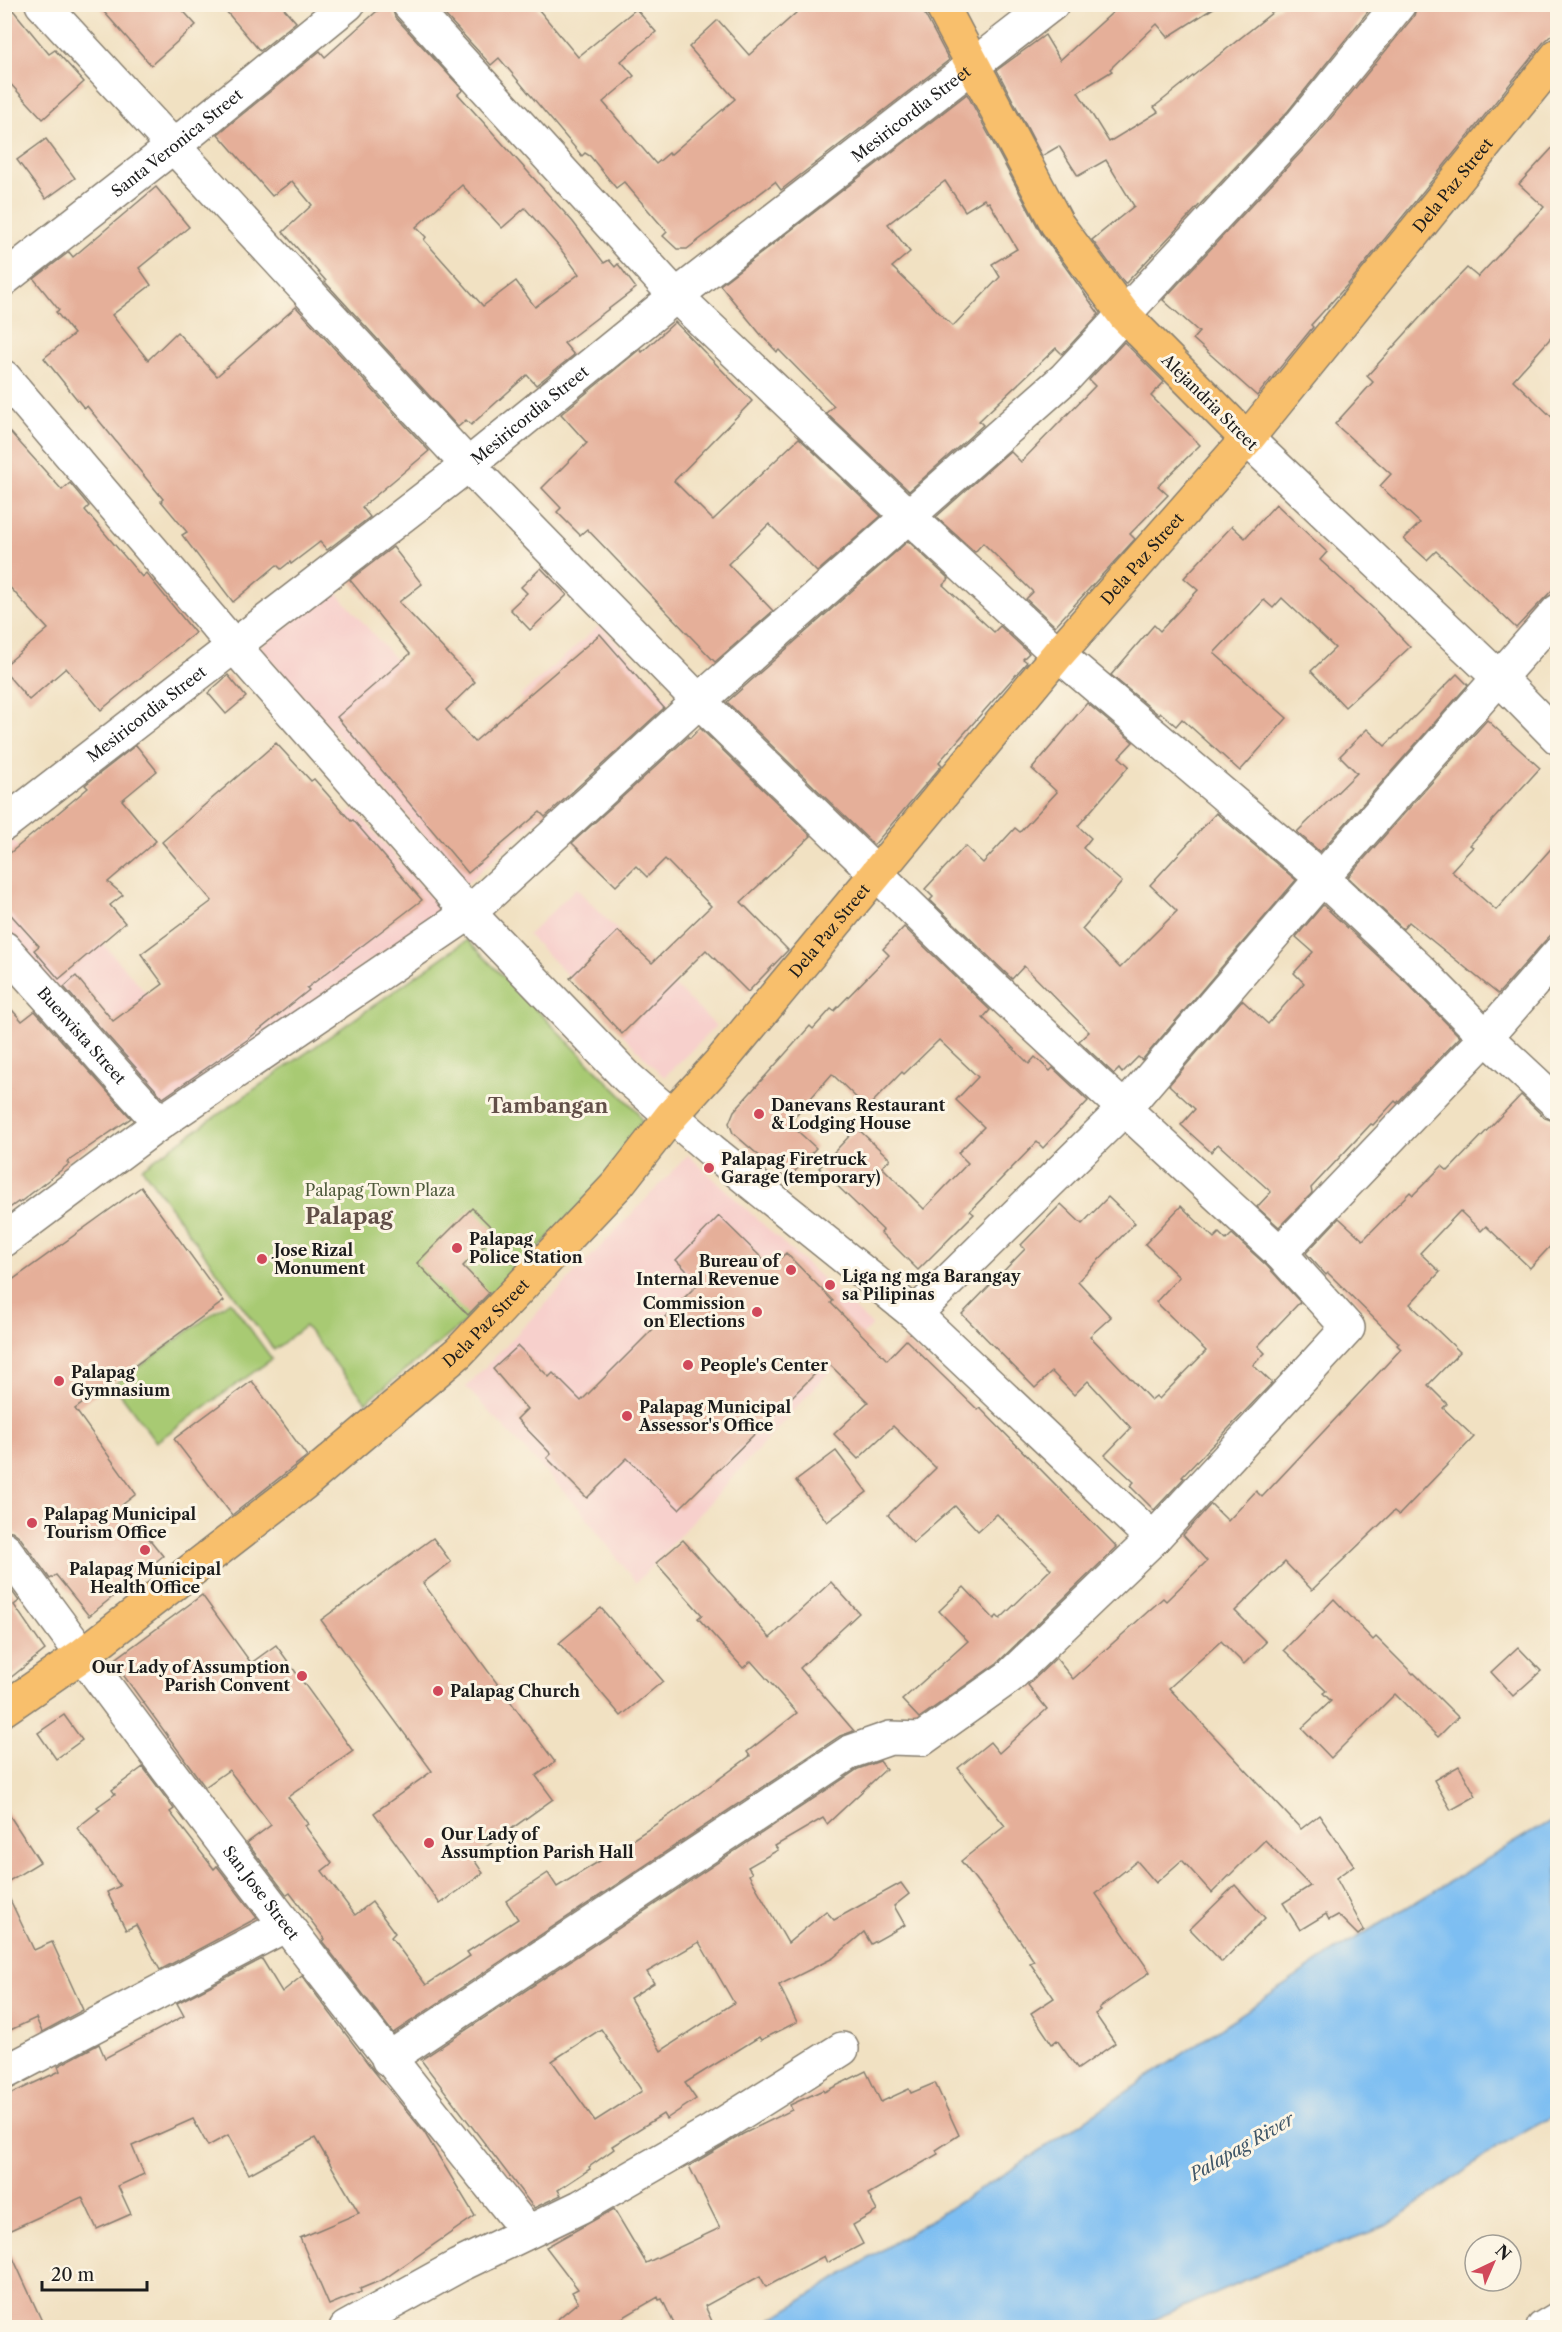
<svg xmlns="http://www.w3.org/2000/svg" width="1562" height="2332" font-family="'Libre Caslon Text',serif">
	<rect width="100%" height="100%" fill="#fcf5e5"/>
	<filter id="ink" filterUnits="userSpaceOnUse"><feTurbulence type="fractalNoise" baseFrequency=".0167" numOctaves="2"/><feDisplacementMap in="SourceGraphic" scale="12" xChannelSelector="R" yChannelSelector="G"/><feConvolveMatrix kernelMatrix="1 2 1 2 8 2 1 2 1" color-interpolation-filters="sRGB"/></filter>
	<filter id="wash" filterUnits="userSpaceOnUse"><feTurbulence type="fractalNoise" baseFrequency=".008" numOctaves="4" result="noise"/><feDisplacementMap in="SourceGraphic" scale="24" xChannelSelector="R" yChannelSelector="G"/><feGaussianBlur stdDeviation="1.35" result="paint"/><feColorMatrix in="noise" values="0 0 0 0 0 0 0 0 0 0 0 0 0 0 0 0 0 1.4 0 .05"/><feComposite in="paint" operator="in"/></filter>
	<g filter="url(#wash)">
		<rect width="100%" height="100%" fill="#f1e1c2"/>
		<!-- built -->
		<g fill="#f7d0cc">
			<polygon points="334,589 498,777 552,731 520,696 600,625 670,701 466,884 260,647"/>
			<polygon points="354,809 441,909 154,1120 5,945 5,845 12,839 162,1011 240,901"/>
			<polygon points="576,888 618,931 570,978 528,935"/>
			<polygon points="673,984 716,1026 664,1077 622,1034"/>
			<polygon points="688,1155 872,1325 636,1583 579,1508 466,1387"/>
		</g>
		<!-- green -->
		<g fill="#a8ca73" stroke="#627348" stroke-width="1.5">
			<polygon points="467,940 637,1111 644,1126 640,1144 468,1320 366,1402 305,1326 274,1350 142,1168"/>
			<polygon points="230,1301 272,1359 156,1442 114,1385"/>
		</g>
		<!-- water -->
		<polygon fill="#7dbef2" stroke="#4c6d87" stroke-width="1.5" points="1557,1817 1557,2114 1499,2146 1387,2226 1290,2261 1136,2327 759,2327 1020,2164 1336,1950"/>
		<g id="blocks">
			<!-- building -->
			<g fill="#e5af99" fill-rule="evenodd">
				<polygon points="4,4 8,4 49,54 55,50 84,82 43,119 4,77"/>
				<polygon points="97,4 177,4 196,25 151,65"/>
				<polygon points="220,4 280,4 296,22 260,51"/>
				<path d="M385,4H391L395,17L463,90L458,94L573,222L604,263L609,260L615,267L618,264L636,288L564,343L574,355L536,385L527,375L471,425L466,420L458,427L325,282L326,281L283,232L312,205L292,181L272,196L218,134L320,51L325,57ZM462,185L502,228L525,208L559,247L579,274L535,307L516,281L483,306L424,240L426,237L416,227Z"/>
				<polygon points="435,4 534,4 578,57 636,9 656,32 621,61 634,76 603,102 656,164 669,153 670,155 735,99 689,47 718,20 749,55 806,4 922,4 924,13 949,60 781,190 775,182 687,249 677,249 663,236 667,232 624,182 616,188 590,156 585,153 582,156 499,58 491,65"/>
				<polygon points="1122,4 1220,4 1168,37 1157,24 1110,69 1112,71 1078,92 1109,142 1158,112 1154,107 1283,4 1374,4 1288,111 1125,284 1092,240 1134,206 1106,160 1078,176 1059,146 1042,156 997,70 1045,35 1060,60"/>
				<polygon points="1417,4 1557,4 1557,30 1543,43 1349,283 1311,325 1313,327 1257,396 1193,339 1199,332 1163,300 1317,135 1414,16"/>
				<path d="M967,94L1041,233L1099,314L1062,354L1056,348L979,421L983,425L909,491L826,413L834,406L779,350L777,352L762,336L720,285ZM945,181L965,211L984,199L987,203L989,202L1017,249L992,264L1000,277L953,326L892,267L910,252L888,224Z"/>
				<polygon points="46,139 75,178 46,199 17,160"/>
				<polygon points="1557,143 1557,331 1513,380 1557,422 1557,585 1516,628 1436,551 1427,560 1404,539 1420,523 1380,486 1391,474 1335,424 1373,382 1367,376 1435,301 1467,268 1478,277 1544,207 1519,184"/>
				<polygon points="156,187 189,227 139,268 151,285 112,315 148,360 177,332 217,376 296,307 429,451 362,507 370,517 327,550 320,542 291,564 290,562 281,569 277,565 233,602 182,535 187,532 161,501 163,499 87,406 84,408 44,358 74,334 56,312 59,310 34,279 69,252 73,257"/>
				<polygon points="675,322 752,401 674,481 713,520 799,438 881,516 817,572 769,524 728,564 773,611 715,662 587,529 580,535 557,512 561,508 542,488 587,443 561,414 640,349 642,352"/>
				<polygon points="1124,342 1164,382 1151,396 1200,445 1158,486 1168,495 1130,534 1135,539 1055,626 1026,599 1033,592 983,543 975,552 936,517 1010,451 1021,462 1095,386 1089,380"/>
				<polygon points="4,425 62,490 70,483 89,506 85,510 142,577 146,573 195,633 101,710 66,668 29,700 4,671 4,666 48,629 4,581"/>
				<polygon points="1276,504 1327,552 1320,560 1374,609 1410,647 1345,707 1311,671 1335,648 1282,598 1273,608 1264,600 1214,653 1287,718 1240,771 1182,719 1176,726 1161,713 1159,715 1111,675 1154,625 1160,631 1198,590 1184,578 1232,526 1245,538"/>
				<polygon points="908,541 949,579 943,585 994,632 1000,626 1029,653 1023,659 1027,662 939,762 942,765 874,845 727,702"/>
				<polygon points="393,547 422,584 399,602 475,682 446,710 474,742 600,634 664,708 545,817 540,812 468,873 337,717 410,654 350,580"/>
				<polygon points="541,568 567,595 530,630 510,609 527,593 521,587"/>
				<polygon points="1457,674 1468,685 1320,852 1297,832 1357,773 1340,756 1367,729 1385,746"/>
				<polygon points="228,675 246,697 226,714 208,693"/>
				<polygon points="1087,703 1133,742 1119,757 1129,766 1078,826 1091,838 1083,848 1122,882 1082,929 1120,968 1177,911 1150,885 1216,813 1296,880 1142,1060 1138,1057 1122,1073 1119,1069 1114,1074 1079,1041 1089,1032 1024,966 1012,979 930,900 933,897 925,889 965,846 983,863 1015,828 1020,832 1057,792 1032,769"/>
				<polygon points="1487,720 1540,768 1470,845 1473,847 1451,871 1496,910 1557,842 1557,929 1544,942 1498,994 1409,922 1403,929 1348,877"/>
				<polygon points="700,728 811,836 741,902 788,950 748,992 706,950 622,1034 570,978 618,931 652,963 711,906 665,859 647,877 636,866 616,886 572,843 688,737 690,738"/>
				<polygon points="276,743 311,781 314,779 351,821 353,820 422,900 307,988 309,990 247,1040 163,1098 64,987 76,976 113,1021 163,984 141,954 212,901 162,842"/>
				<polygon points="136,745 157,771 122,800 156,841 108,882 123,895 110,905 125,923 59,979 34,950 39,946 4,907 4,858 88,788 85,785"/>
				<polygon points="1323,905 1407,983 1460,1037 1397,1103 1395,1101 1373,1125 1371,1124 1311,1188 1312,1193 1279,1227 1257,1207 1271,1192 1218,1144 1211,1152 1181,1125 1195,1109 1169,1085 1242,1000 1268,1024 1304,983 1294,973 1313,952 1296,937"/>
				<polygon points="904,927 990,1010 983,1018 1029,1064 1035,1057 1050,1071 1053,1068 1088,1101 1043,1148 1037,1142 970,1211 974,1214 918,1270 881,1233 883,1230 819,1168 857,1128 890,1159 882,1167 924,1209 968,1163 958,1153 984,1127 956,1100 978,1077 939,1040 904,1074 902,1072 867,1108 832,1074 789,1123 816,1148 787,1180 733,1133 729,1123 734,1111 810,1026 813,1029 831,1009 834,1011 889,955 883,949"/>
				<polygon points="4,1001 22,1021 35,1011 131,1118 67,1162 69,1164 19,1203 18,1202 4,1212"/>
				<polygon points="1521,1095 1545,1118 1557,1122 1557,1239 1530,1268 1486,1226 1481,1231 1460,1211 1420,1253 1440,1272 1410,1304 1460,1352 1428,1385 1447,1404 1443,1408 1474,1437 1399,1515 1394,1511 1312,1590 1285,1562 1235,1611 1266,1642 1244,1664 1221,1641 1169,1688 1301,1829 1319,1815 1354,1865 1336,1878 1364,1930 1358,1935 1338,1915 1329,1920 1326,1914 1300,1930 1283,1903 1310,1886 1265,1840 1212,1893 1182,1860 1156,1883 1137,1861 1096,1894 1150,1972 1099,2008 1101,2010 1095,2014 1115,2043 1078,2069 1057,2040 1052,2044 1031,2013 1054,1998 1030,1963 1034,1961 998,1908 961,1861 1005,1826 958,1768 990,1742 999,1753 1047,1709 1028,1685 1056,1658 1073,1679 1163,1598 1166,1601 1207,1561 1183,1535 1211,1504 1228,1521 1256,1491 1262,1497 1401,1349 1397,1345 1399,1343 1328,1273 1326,1275 1306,1253 1339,1218 1363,1240 1410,1192 1413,1195 1442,1166 1448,1171"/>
				<polygon points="141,1187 224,1301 75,1409 136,1494 122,1505 163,1556 89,1616 56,1575 50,1579 19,1536 12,1531 4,1530 4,1286"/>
				<polygon points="1108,1197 1135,1223 1078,1281 1111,1317 1090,1336 1151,1400 1156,1396 1159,1399 1206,1351 1156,1302 1179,1277 1145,1244 1181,1206 1214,1238 1219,1233 1226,1240 1232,1234 1267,1266 1300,1302 1258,1346 1265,1353 1253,1365 1272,1383 1182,1477 1184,1478 1154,1510 1130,1486 1134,1482 1105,1455 1131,1428 1088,1381 1074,1395 1052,1372 1035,1388 962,1314 1025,1249 1021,1245 1061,1204 1082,1224"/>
				<polygon points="472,1208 497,1233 463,1266 489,1293 468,1315 417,1263"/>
				<polygon points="719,1216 771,1267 786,1253 833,1301 831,1303 887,1360 906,1340 978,1410 980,1408 1117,1547 997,1663 919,1718 902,1700 968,1641 939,1611 964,1587 994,1619 997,1616 1000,1619 1051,1569 997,1514 978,1531 955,1506 913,1543 888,1515 936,1468 893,1426 858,1459 834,1434 868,1402 827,1362 679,1509 627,1458 587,1498 547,1458 551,1454 517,1419 527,1409 493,1369 518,1346 549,1377 553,1373 581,1401 699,1283 676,1260"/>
				<polygon points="252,1381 307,1456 232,1515 174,1439"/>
				<polygon points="836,1451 867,1492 827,1522 796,1481"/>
				<polygon points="433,1538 451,1562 423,1583 555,1762 536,1776 553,1799 472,1857 483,1873 440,1904 374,1813 432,1771 321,1620"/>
				<polygon points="683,1540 770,1638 831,1582 859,1613 800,1668 854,1731 840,1736 393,2033 322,1941 325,1939 290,1893 287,1895 247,1843 271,1825 229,1770 205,1787 113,1661 202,1595 251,1663 276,1645 353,1751 288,1797 308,1824 305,1826 332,1863 322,1871 355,1915 372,1902 395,1933 391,1937 426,1985 470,1956 467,1952 518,1919 506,1901 548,1873 557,1887 603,1859 670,1815 750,1756 747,1752 797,1713 751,1661 743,1668 698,1618 702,1615 656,1563"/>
				<polygon points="4,1580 19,1601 14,1605 45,1650 4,1683"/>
				<polygon points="1334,1599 1373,1640 1376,1637 1413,1674 1414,1673 1458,1717 1438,1737 1395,1694 1331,1758 1302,1728 1331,1701 1323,1693 1326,1691 1284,1650"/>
				<polygon points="601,1608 663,1681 621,1716 559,1643"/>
				<polygon points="1518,1647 1541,1671 1513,1696 1491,1672"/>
				<polygon points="64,1715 82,1740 56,1759 38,1733"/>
				<path d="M880,1761L886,1769L827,1824L823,1818L775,1846L778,1850L748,1867L752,1873L749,1875L788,1943L826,1911L834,1920L901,1883L909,1894L894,1906L905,1925L871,1944L864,1932L833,1958L779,1985L797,2022L761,2040L759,2037L685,2083L696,2099L666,2119L663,2114L612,2146L614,2149L589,2167L590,2169L558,2190L561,2195L534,2208L421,2060L858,1769ZM699,1942L734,2003L661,2051L630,1998L654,1983L647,1972ZM601,2029L642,2091L595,2121L552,2061Z"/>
				<polygon points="1459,1766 1476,1796 1451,1810 1434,1780"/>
				<polygon points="143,1767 174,1809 170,1812 214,1869 217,1866 257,1918 160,1970 136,1925 126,1930 107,1892 120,1886 77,1828 100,1810 97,1807 115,1794 112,1790"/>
				<polygon points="4,1807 40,1862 4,1884"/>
				<polygon points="1235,1885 1265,1918 1222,1962 1190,1929"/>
				<polygon points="4,1887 34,1950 52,1942 83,2010 42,2032 36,2018 4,2033"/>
				<polygon points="262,1959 282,1992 302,1976 373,2070 424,2132 475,2216 384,2279 360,2289 361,2292 329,2305 300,2238 359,2213 315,2138 249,2174 228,2135 208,2146 193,2119 132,2146 144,2174 118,2186 131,2214 97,2229 82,2197 4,2233 4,2097 60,2071 58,2066 99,2044 105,2058 184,2016 177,2003"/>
				<polygon points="866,2071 881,2102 909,2089 911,2093 935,2083 959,2135 936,2150 938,2154 868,2194 877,2211 853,2225 863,2244 827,2263 824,2256 766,2287 760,2276 705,2306 715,2328 676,2328 662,2299 659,2300 658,2297 605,2328 547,2328 578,2302 572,2292 578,2289 546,2247 614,2209 646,2263 720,2228 689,2166 743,2134 792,2110 790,2105 823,2090 824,2092"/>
				<polygon points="4,2238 45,2328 10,2328 4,2316"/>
			</g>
		</g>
	</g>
	<g filter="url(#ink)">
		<use href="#blocks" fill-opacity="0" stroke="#867e6f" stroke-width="1.5"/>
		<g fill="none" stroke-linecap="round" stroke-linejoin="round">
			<defs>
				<g id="minor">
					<polyline points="42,4 468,465 699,701 995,989 1280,1253 1348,1328 1153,1539 1009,1677 922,1739 890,1738 850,1752 388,2059"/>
					<polyline points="409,4 676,296 907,515 1058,654 1322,878 1420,970 1486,1037 1558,1104"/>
					<path id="s1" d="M4,279L175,145L348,4"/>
					<polyline points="4,377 234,646 469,913 628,1078 711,1150 915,1314 1153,1539"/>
					<polyline points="1247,439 1498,677 1558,738"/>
					<path id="s2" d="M4,824L468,465L676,296L1052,4"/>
					<path id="s3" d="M4,948L160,1123"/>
					<polyline points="4,1240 160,1123 469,913 699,701 1065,378 1302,123 1399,4"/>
					<polyline points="1280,1253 1486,1037 1558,954"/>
					<polyline points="915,1314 1125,1108 1322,878 1558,611"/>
					<path id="s4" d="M4,1548C173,1780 347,2008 527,2231"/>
					<polyline points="4,2073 286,1925"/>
					<polyline points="346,2328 458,2266 580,2207 712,2131 842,2049"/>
					<polyline points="1543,2328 1558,2319"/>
				</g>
				<g id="major">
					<polyline points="941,4 1057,224 1125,316 1247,439"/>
					<path id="s5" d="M4,1709L82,1655L303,1484L459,1352L618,1184L672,1115L723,1059L1058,654L1247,439L1558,55"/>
				</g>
			</defs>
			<!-- minor casing -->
			<use href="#minor" stroke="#867e6f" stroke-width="36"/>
			<!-- major casing -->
			<use href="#major" stroke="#867e6f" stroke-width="36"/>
			<!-- minor -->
			<use href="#minor" stroke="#fff" stroke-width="33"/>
			<!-- major -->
			<use href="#major" stroke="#f8bf6c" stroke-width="33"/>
		</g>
	</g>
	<!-- markers -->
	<g fill="#d1495b" stroke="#fcf5e5" stroke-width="2">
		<circle cx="759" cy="1114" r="6"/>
		<circle cx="709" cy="1168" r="6"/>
		<circle cx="457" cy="1248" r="6"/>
		<circle cx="262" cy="1259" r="6"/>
		<circle cx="791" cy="1270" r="6"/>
		<circle cx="830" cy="1285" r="6"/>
		<circle cx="757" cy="1312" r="6"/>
		<circle cx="688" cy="1365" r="6"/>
		<circle cx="59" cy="1381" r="6"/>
		<circle cx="627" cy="1416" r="6"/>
		<circle cx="32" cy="1523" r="6"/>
		<circle cx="145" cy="1550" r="6"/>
		<circle cx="302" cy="1676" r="6"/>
		<circle cx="438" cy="1691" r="6"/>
		<circle cx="429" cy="1843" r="6"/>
	</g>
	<g text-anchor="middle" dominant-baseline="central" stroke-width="6" stroke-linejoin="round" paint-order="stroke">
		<!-- street labels -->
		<g font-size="16" fill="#1c1c1c" stroke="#fcf5e5">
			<text stroke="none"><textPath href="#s2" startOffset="1152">Mesiricordia Street</textPath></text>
			<text stroke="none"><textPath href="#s1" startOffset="220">Santa Veronica Street</textPath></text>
			<text stroke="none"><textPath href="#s5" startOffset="2112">Dela Paz Street</textPath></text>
			<text transform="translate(1210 402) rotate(45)">Alejandria Street</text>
			<text stroke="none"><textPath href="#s2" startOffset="666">Mesiricordia Street</textPath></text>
			<text stroke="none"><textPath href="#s5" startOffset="1626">Dela Paz Street</textPath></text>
			<text stroke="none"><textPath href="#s2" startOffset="180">Mesiricordia Street</textPath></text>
			<text stroke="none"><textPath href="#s5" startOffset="1140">Dela Paz Street</textPath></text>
			<text stroke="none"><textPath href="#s3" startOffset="117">Buenvista Street</textPath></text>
			<text stroke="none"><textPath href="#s5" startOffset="618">Dela Paz Street</textPath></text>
			<text stroke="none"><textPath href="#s4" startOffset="430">San Jose Street</textPath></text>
		</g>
		<!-- poi labels -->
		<g font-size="16" font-weight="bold" fill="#1c1c1c" stroke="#fcf5e5" text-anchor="start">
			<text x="771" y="1105">Danevans Restaurant<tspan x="771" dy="18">&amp; Lodging House</tspan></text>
			<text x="721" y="1159">Palapag Firetruck<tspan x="721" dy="18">Garage (temporary)</tspan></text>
			<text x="469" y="1239">Palapag<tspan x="469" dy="18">Police Station</tspan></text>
			<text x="274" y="1250">Jose Rizal<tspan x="274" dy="18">Monument</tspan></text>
			<text x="779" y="1261" text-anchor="end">Bureau of<tspan x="779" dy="18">Internal Revenue</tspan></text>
			<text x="842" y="1276">Liga ng mga Barangay<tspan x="842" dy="18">sa Pilipinas</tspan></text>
			<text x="745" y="1303" text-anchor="end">Commission<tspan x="745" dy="18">on Elections</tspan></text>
			<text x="700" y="1365">People's Center</text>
			<text x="71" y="1372">Palapag<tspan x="71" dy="18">Gymnasium</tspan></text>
			<text x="639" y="1407">Palapag Municipal<tspan x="639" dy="18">Assessor's Office</tspan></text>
			<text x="44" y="1514">Palapag Municipal<tspan x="44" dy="18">Tourism Office</tspan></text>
			<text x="145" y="1569" text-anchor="middle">Palapag Municipal<tspan x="145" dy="18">Health Office</tspan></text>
			<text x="290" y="1667" text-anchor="end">Our Lady of Assumption<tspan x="290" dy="18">Parish Convent</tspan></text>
			<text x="450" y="1691">Palapag Church</text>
			<text x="441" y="1834">Our Lady of<tspan x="441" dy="18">Assumption Parish Hall</tspan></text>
		</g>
		<!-- park labels -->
		<g font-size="16" fill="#4d593a" stroke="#fcf5e5">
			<text x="380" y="1190">Palapag Town Plaza</text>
		</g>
		<!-- water labels -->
		<g font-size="18" font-style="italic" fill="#3e5567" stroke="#fcf5e5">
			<text transform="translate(1242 2147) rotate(-30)">Palapag River</text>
		</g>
		<!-- quarter labels -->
		<g font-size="20" font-weight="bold" fill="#624f48" stroke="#fcf5e5">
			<text x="548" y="1106">Tambangan</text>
		</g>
		<!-- district labels -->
		<g font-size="22" font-weight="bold" fill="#624f48" stroke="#fcf5e5">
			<text x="349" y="1216">Palapag</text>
		</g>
	</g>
	<!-- margin -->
	<rect width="1562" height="2332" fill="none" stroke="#fcf5e5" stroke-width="24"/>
	<!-- north arrow -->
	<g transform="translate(1493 2263) rotate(44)"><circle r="28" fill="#fcf5e5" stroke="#a29e95" stroke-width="1.5"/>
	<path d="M0-4.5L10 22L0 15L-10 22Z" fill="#d1495b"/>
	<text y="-9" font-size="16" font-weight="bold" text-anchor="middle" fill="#1c1c1c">N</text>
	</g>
	<!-- scale -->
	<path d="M42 2281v9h105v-9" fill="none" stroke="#1c1c1c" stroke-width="3"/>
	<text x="51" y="2281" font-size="18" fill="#1c1c1c" stroke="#fcf5e5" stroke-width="4.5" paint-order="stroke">20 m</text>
</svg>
